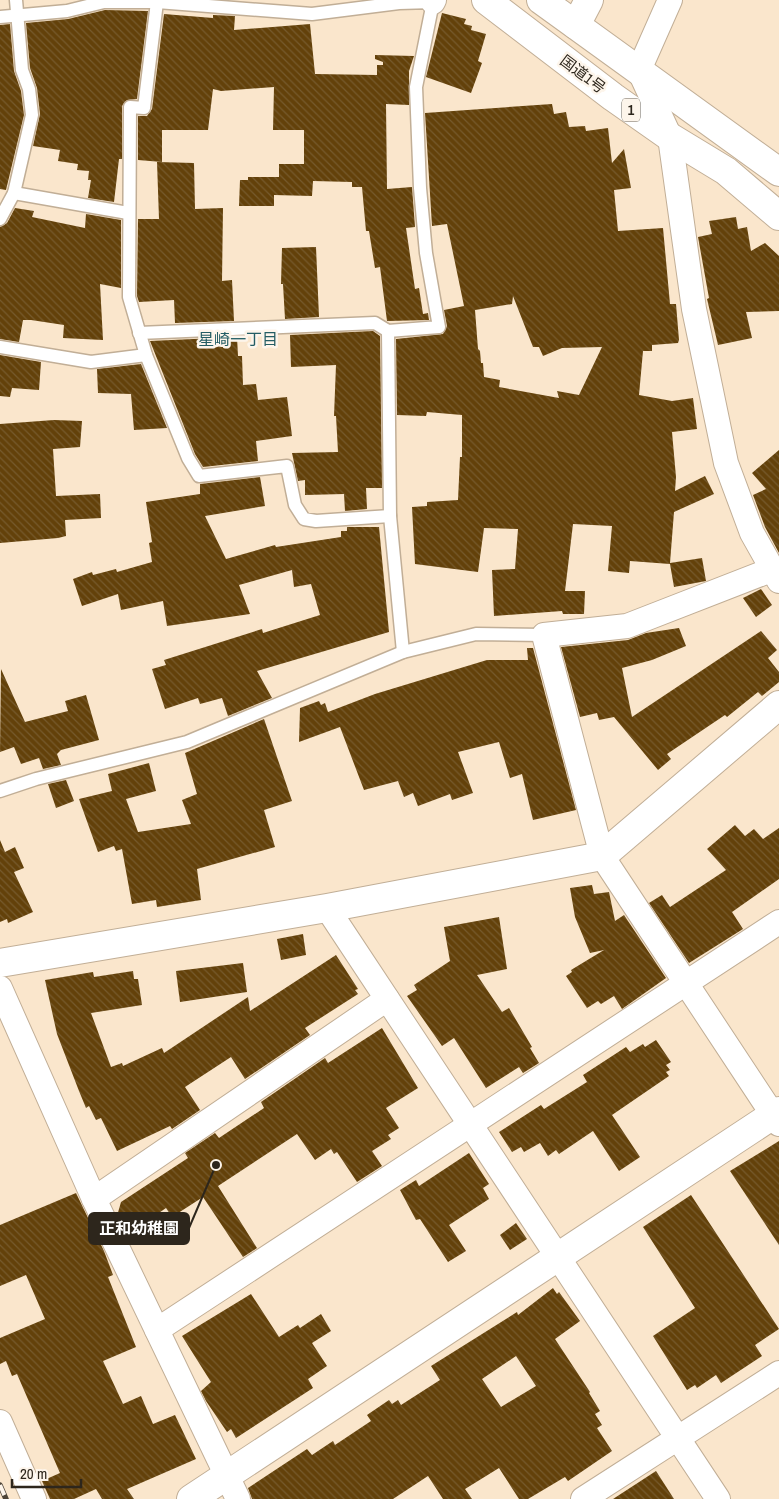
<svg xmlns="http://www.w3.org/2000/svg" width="779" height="1499" font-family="'Archivo Narrow','Noto Sans JP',sans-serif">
	<defs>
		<pattern id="building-back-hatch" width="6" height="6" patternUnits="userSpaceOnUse" patternTransform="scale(1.25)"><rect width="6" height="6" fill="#63410a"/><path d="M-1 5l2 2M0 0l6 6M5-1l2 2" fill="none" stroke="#765a2d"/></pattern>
	</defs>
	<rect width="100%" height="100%" fill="#fae6cc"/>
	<!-- building -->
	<g fill="url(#building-back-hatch)" fill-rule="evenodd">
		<polygon points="105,10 148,11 137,99 127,100 122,106 122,159 119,159 114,202 88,198 91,180 88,180 89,171 77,170 78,164 58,161 60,150 33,146 40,114 37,88 30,68 26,23 68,19"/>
		<polygon points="442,13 466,19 464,24 472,26 471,30 486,34 478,61 482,63 471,93 426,77"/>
		<polygon points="164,14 213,18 213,15 235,16 234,30 310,24 315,74 377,75 377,65 383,65 383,62 375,59 375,55 414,56 409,71 409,105 386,104 387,189 412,187 415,227 406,228 415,289 419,288 423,314 428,313 429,320 387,321 380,267 375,268 369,231 366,231 362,187 352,187 352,182 313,181 312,196 274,195 274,206 239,206 240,180 248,180 248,177 279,177 279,164 304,164 304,130 273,130 274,87 221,91 213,89 208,130 162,130 162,162 138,160 138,116 147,116 152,109"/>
		<polygon points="10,24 14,71 21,91 24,115 6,190 0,189 0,25"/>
		<path d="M552,104L554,114L566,112L569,127L585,126L586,131L608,128L612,163L624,149L631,188L614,190L618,231L663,228L670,304H676L679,340L678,343L652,345V351H643L639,395L672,401L693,398L697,429L672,432L676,477L675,491L705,476L714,494L674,512L670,563L702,558L706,581L674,587L670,564L630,561L629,573L608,571L612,526L573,524L565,591H585L584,614H563L562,611L494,616L492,570L515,569L518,529L484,528L478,572L415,564L412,507L427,506V502L458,500L460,457H462V415L427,412L426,416L397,415L396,339L443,334L447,326L444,310L464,306L447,224L432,226L425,113ZM513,296L533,347H539L543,356L562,348L602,347L579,395L557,391L559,398L499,387L500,380L484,377L483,363H481L480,351L478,349L475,310L512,304Z"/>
		<polygon points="157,162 194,163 195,209 223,208 222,281 232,280 234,321 175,323 174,300 139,302 137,296 138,219 159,219"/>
		<polygon points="15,208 34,211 32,217 85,228 86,214 121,220 121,288 100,284 103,340 63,338 64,325 31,320 23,320 19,342 0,339 0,227 7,223"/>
		<polygon points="736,217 738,229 747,227 751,251 765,243 779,256 779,311 746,312 752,338 718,345 707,299 709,298 698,237 712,234 709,221"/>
		<polygon points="316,247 319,317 285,319 283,284 281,284 282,248"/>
		<polygon points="373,331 380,336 382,488 366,488 367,509 345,511 344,494 305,495 305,480 298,481 292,453 338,452 336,416 334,416 336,365 291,367 290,335"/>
		<polygon points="237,337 238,356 242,356 243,385 256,384 258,400 287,397 292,436 256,441 258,461 203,467 195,454 150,341"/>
		<polygon points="0,355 41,362 39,390 12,388 10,397 0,396"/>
		<polygon points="141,364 167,428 134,430 131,394 98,393 97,369"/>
		<polygon points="54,420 82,421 80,447 53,449 56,496 100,494 101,518 65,520 66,536 58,538 0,543 0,424"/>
		<polygon points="779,450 779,553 765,527 753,495 766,489 752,473"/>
		<polygon points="260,477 265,506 205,516 226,559 275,545 276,547 341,537 341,531 347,531 347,527 379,527 389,632 257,671 272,698 228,716 222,698 200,704 198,698 165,709 152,669 166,665 164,660 262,629 263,633 320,615 311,584 294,587 292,570 239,585 250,614 167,626 163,601 121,610 118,594 82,606 73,579 92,572 93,575 116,569 117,572 152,562 149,543 152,542 146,502 200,494 200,484"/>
		<polygon points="761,589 772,605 756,617 743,598"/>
		<polygon points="679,628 686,646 652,660 622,668 632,717 761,631 777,650 768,658 779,672 779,682 762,696 758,692 727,717 725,715 667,754 671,759 658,770 614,717 599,720 597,713 580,717 561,647 628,640 646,633"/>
		<polygon points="527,648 533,648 576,810 533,820 522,774 510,778 499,742 458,752 473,793 452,800 450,794 418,806 413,793 404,797 398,781 364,790 340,727 299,742 300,708 319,701 321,705 325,703 328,712 375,694 487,660 528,660"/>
		<polygon points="1,669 25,722 68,711 65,701 86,695 99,740 61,750 57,754 61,765 43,769 39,758 21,764 14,747 0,752"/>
		<polygon points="264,719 292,801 264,810 275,847 197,869 201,900 157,907 156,900 132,904 122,849 116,851 114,846 98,852 79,799 112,791 108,774 149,763 156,791 126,799 138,832 191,824 182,800 197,794 185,753"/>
		<polygon points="66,780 74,801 56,808 48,784"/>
		<polygon points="735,825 745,836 754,829 763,839 779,828 779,879 732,912 743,929 689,963 649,903 662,895 670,907 726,870 707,849"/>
		<polygon points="0,840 5,852 15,847 24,868 14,872 33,912 8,923 7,919 0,922"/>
		<polygon points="592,885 594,894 609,892 615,921 624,915 666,978 622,1009 614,996 601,1004 598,1001 587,1008 566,976 572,972 571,970 604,950 590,953 575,917 570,888"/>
		<polygon points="499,917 507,969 477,975 502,1012 509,1008 532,1047 530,1048 539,1063 523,1073 519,1067 486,1088 454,1038 442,1046 407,996 417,990 414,985 450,961 444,927"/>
		<polygon points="303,934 306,955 281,960 277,939"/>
		<polygon points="336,955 358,989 355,990 358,994 305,1028 310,1035 245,1079 231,1057 185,1087 200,1110 172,1129 170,1126 117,1151 101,1118 96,1120 89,1106 86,1108 79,1091 57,1034 45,980 93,972 94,977 133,971 134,979 138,979 142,1005 91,1013 111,1067 122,1063 123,1066 162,1048 164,1053 248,997 250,1011"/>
		<polygon points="243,963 247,992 180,1002 176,971"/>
		<polygon points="382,1028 418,1088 386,1108 399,1128 388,1135 391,1139 372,1151 382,1166 357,1182 337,1152 334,1154 331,1149 315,1160 297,1134 218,1186 257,1248 243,1257 203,1197 172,1217 166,1208 127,1235 117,1216 121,1202 188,1158 185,1153 215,1133 219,1138 264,1108 261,1102 325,1058 328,1063"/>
		<polygon points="656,1040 671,1062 666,1065 670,1070 666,1072 669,1076 612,1115 640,1157 619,1171 593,1131 559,1154 556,1150 548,1156 540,1143 524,1152 521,1147 512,1152 499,1132 541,1105 544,1109 587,1082 583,1075 626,1047 630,1052 643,1044 645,1047"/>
		<polygon points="779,1141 779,1245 730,1171"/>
		<polygon points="469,1153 489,1184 483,1188 489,1199 449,1225 466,1251 448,1262 420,1219 416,1220 400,1190 416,1180 419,1186"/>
		<polygon points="76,1193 104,1251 113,1275 108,1277 136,1347 103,1361 123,1404 141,1396 153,1424 175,1415 196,1459 127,1489 134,1499 102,1499 96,1489 74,1499 50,1499 42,1481 60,1473 17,1374 12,1376 6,1361 0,1364 0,1338 45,1319 26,1275 0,1286 0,1225"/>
		<polygon points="691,1195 779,1329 755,1345 762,1356 721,1383 716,1375 697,1388 695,1385 687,1390 653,1336 695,1308 643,1227"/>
		<polygon points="516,1223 527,1239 510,1250 500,1235"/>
		<path d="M553,1288L557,1294L559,1292L580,1321L555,1339L590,1392L589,1393L600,1411L595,1414L602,1425L597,1428L612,1451L568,1481L565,1477L528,1499H519L499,1468L465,1489L472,1499H443L428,1476L393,1499H252L248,1488L307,1449L312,1455L333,1441L335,1445L371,1421L367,1415L389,1400L392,1404L398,1400L401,1405L440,1380L431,1366L517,1312L518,1315ZM516,1356L536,1386L501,1407L482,1379Z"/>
		<polygon points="251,1294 279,1337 298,1325 300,1328 321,1314 331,1331 312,1343 327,1366 308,1379 313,1388 236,1438 231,1429 227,1432 206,1401 201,1391 211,1382 182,1336"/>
		<polygon points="656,1471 674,1499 613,1499"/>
	</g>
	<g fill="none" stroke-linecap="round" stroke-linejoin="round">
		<defs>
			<g id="lane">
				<polyline points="157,2 144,108 130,107 129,297 146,355 188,458 199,476 287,466 295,505 304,519 316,521 390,516"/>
				<polyline points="0,17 67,11 104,2 157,2 312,14 399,3 433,2 416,87 420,188 426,253 439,327 388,331 375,323 139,333"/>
				<polyline points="14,193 128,213"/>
				<polyline points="0,219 14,193 32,115 29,89 22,70 16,0"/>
				<polyline points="388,331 390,516 403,652"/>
				<polyline points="0,347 91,362 146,355"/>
				<polyline points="0,791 36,779 187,742 403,652 476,634 544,635"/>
			</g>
			<g id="street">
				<polyline points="670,0 639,70 670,137 694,309 726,463 752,533 779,581"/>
				<polyline points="433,2 434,0"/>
				<polyline points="771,570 627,626 544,635 602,856 779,1124"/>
				<polyline points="327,908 718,1499"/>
				<polyline points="0,988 94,1199 238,1499"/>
				<polyline points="94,1199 387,999"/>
				<polyline points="157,1330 779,922"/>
				<polyline points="0,1422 34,1499"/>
				<polyline points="583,1499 779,1373"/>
			</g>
			<g id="secondary">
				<polyline points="576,25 589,0"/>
				<polyline points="0,963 327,908 602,856 779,705"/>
				<polyline points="191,1499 779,1111"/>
			</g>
			<g id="highway">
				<polyline points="486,0 613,97 670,137 726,171 779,216"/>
				<polyline points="541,0 779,172"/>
			</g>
		</defs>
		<!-- lane casing -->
		<use href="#lane" stroke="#c1ae96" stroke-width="15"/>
		<!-- street casing -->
		<use href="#street" stroke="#c1ae96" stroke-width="26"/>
		<!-- secondary casing -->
		<use href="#secondary" stroke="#c1ae96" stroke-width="30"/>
		<!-- highway casing -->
		<use href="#highway" stroke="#c1ae96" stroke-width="30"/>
		<!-- lane -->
		<use href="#lane" stroke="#fff" stroke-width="12"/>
		<!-- street -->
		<use href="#street" stroke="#fff" stroke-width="24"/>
		<!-- secondary -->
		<use href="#secondary" stroke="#fff" stroke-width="28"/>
		<!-- highway -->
		<use href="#highway" stroke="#fff" stroke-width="28"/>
		<defs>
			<polyline id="rail" points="0,1485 6,1499"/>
		</defs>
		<!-- rail casing -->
		<use href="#rail" stroke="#4d4438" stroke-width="5.5"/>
		<!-- rail -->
		<use href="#rail" stroke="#fdf5eb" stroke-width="4" stroke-dasharray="11" stroke-linecap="butt"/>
	</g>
	<g text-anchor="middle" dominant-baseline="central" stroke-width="5" stroke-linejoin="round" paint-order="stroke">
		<!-- shield labels -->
		<rect fill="#fdf5eb" stroke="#6b645a" stroke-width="1" x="622" y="98.5" width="18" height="23" rx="4"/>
		<g font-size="14" font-weight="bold" fill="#2d261c">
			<text x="631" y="110">1</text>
		</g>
		<!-- street labels -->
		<g font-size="15" fill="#2d261c" stroke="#fdf5eb">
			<text transform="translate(583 74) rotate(37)">国道1号</text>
		</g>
		<!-- neighbourhood labels -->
		<g font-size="16" fill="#245d64" stroke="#fdf5eb">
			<text x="238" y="339">星崎一丁目</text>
		</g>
	</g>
	<!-- callouts -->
	<path fill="none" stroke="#2d261c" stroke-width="2" d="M216 1165L189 1228"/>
	<circle fill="#2d261c" stroke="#fdf5eb" stroke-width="2" cx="216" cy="1165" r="5"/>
	<rect fill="#2d261c" stroke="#2d261c" stroke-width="2" x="89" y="1213" width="100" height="31" rx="5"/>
	<g font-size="16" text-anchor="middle" font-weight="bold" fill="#fff">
		<text x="139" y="1234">正和幼稚園</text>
	</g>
	<!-- scale -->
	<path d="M12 1479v8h69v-8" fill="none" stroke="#2d261c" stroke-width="2.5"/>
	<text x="20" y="1479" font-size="15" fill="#2d261c" stroke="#fdf5eb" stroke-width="4" paint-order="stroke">20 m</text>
</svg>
